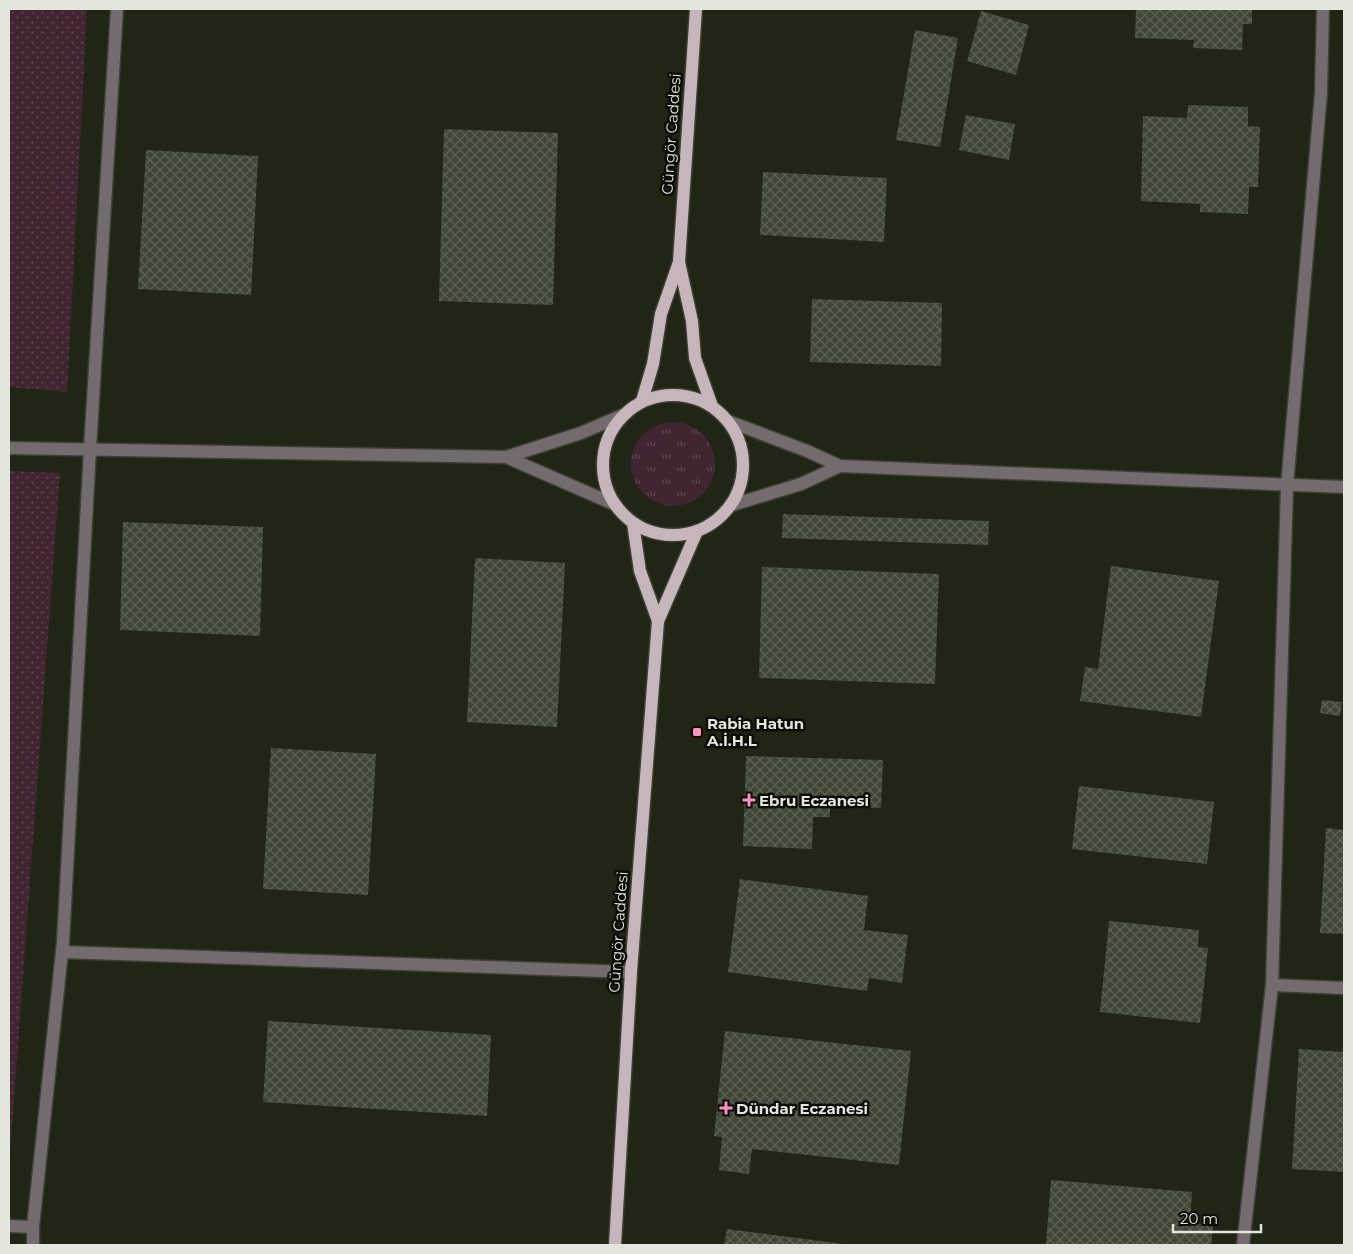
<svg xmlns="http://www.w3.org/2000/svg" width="1353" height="1254" font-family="Montserrat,sans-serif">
	<defs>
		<pattern id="grass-tufts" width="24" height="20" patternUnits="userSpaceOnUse" patternTransform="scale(1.25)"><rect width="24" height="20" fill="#412631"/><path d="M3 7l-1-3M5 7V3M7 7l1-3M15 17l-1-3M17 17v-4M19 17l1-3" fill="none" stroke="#5c464e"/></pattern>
		<pattern id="park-dots" width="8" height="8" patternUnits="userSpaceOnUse" patternTransform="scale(1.25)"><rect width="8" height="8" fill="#412631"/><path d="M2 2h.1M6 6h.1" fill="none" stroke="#5c464e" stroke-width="1.8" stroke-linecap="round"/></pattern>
		<pattern id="building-cross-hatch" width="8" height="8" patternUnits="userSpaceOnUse" patternTransform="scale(1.25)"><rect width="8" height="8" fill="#414737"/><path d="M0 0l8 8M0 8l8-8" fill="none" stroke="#5c6254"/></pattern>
	</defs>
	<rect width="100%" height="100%" fill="#202516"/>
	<!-- grass -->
	<circle fill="url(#grass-tufts)" cx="673" cy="464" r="42"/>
	<!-- park -->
	<g fill="url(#park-dots)">
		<polygon points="9,9 87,9 67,392 9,387"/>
		<polygon points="9,471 60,473 9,1167"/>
	</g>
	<!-- building -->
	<g fill="url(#building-cross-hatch)">
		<polygon points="1136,9 1252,9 1252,24 1243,24 1242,50 1193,48 1194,40 1135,38"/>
		<polygon points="981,11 1029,25 1016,75 967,61"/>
		<polygon points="915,30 958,38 940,147 896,140"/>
		<polygon points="1188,105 1248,107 1248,126 1260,127 1258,187 1249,187 1248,214 1200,212 1200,204 1141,201 1143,116 1187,118"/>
		<polygon points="966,115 1015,124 1009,160 959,150"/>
		<polygon points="444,129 558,133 553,305 439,301"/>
		<polygon points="146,150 258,156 251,295 138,289"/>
		<polygon points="763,172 887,178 884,242 760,235"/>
		<polygon points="812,299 942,303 941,366 810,362"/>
		<polygon points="783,514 989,521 988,545 782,538"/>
		<polygon points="123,522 263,527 260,636 120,630"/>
		<polygon points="475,558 565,563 557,727 467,722"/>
		<polygon points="1111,566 1219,581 1201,717 1080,701 1085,667 1098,669"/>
		<polygon points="762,567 939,574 935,684 759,678"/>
		<polygon points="1322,700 1342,702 1340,716 1320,713"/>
		<polygon points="271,748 376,754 368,895 263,889"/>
		<polygon points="746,756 883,760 881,808 830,806 830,817 813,817 812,849 743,846"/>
		<polygon points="1079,786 1214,802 1207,864 1072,849"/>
		<polygon points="1326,828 1344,830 1344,934 1320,933"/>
		<polygon points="740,879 868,896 864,930 908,935 902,983 869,978 867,991 728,972"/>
		<polygon points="1109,921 1199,930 1198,947 1208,948 1200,1023 1100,1012"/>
		<polygon points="268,1021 491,1035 487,1116 263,1102"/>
		<polygon points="725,1031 911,1051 899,1165 752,1149 749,1174 719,1170 722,1137 714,1136"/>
		<polygon points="1299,1049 1344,1052 1344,1172 1292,1169"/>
		<polygon points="1051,1180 1192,1192 1190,1222 1213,1227 1211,1245 1046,1245"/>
		<polygon points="727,1229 844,1244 844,1245 724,1245"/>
	</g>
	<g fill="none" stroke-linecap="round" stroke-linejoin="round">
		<defs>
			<g id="minor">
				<polyline points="728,421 807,451 840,466 801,484 732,505"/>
				<polyline points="9,448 506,457"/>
				<polyline points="840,466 1344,487"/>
				<polyline points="616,505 506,457 581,433 623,415"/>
				<polyline points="62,952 631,972"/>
				<polyline points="1272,985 1344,988"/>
				<polyline points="9,1226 33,1227"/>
				<polyline points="33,1245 33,1227 63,942 90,449 117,9"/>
				<polyline points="1243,1245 1272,985 1287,486 1321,93 1323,9"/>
			</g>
			<g id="major">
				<polyline points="679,262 692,321 695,358 712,406"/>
				<circle cx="673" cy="465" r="70"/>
				<polyline points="642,401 653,364 661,314 679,262 696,9"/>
				<polyline points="633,523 640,571 658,621"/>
				<polyline points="615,1245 631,972 658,621 697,531"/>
			</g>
		</defs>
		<!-- minor casing -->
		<use href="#minor" stroke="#3b4032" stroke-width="15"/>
		<!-- major casing -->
		<use href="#major" stroke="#3b4032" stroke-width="15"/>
		<!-- minor -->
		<use href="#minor" stroke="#746b6e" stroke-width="12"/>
		<!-- major -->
		<use href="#major" stroke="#c7b5bc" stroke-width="12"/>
	</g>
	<!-- markers -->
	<g fill="#fd8ebf" stroke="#0b0d07" stroke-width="2">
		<rect x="692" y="727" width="10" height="10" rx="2.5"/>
		<path d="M746.5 792.5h5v5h5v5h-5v5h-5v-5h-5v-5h5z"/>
		<path d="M723.5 1100.5h5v5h5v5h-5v5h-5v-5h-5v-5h5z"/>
	</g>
	<g text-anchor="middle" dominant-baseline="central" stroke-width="5" stroke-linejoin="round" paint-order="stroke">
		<!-- street labels -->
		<g font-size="15" fill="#e2e6dd" stroke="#0b0d07">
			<text transform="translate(671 134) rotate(-86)">Güngör Caddesi</text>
			<text transform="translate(618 932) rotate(-86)">Güngör Caddesi</text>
		</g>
		<!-- poi labels -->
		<g font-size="15" font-weight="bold" fill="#e2e6dd" stroke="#0b0d07" text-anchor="start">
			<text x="707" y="723">Rabia Hatun<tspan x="707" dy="17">A.İ.H.L</tspan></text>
			<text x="759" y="800">Ebru Eczanesi</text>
			<text x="736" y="1108">Dündar Eczanesi</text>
		</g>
	</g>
	<!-- border -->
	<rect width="1353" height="1254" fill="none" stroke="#e2e6dd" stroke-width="20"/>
	<!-- scale -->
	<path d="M1173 1224v8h88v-8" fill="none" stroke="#e2e6dd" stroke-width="2.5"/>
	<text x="1180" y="1224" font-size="15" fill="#e2e6dd" stroke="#0b0d07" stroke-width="4" paint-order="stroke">20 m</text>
</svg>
